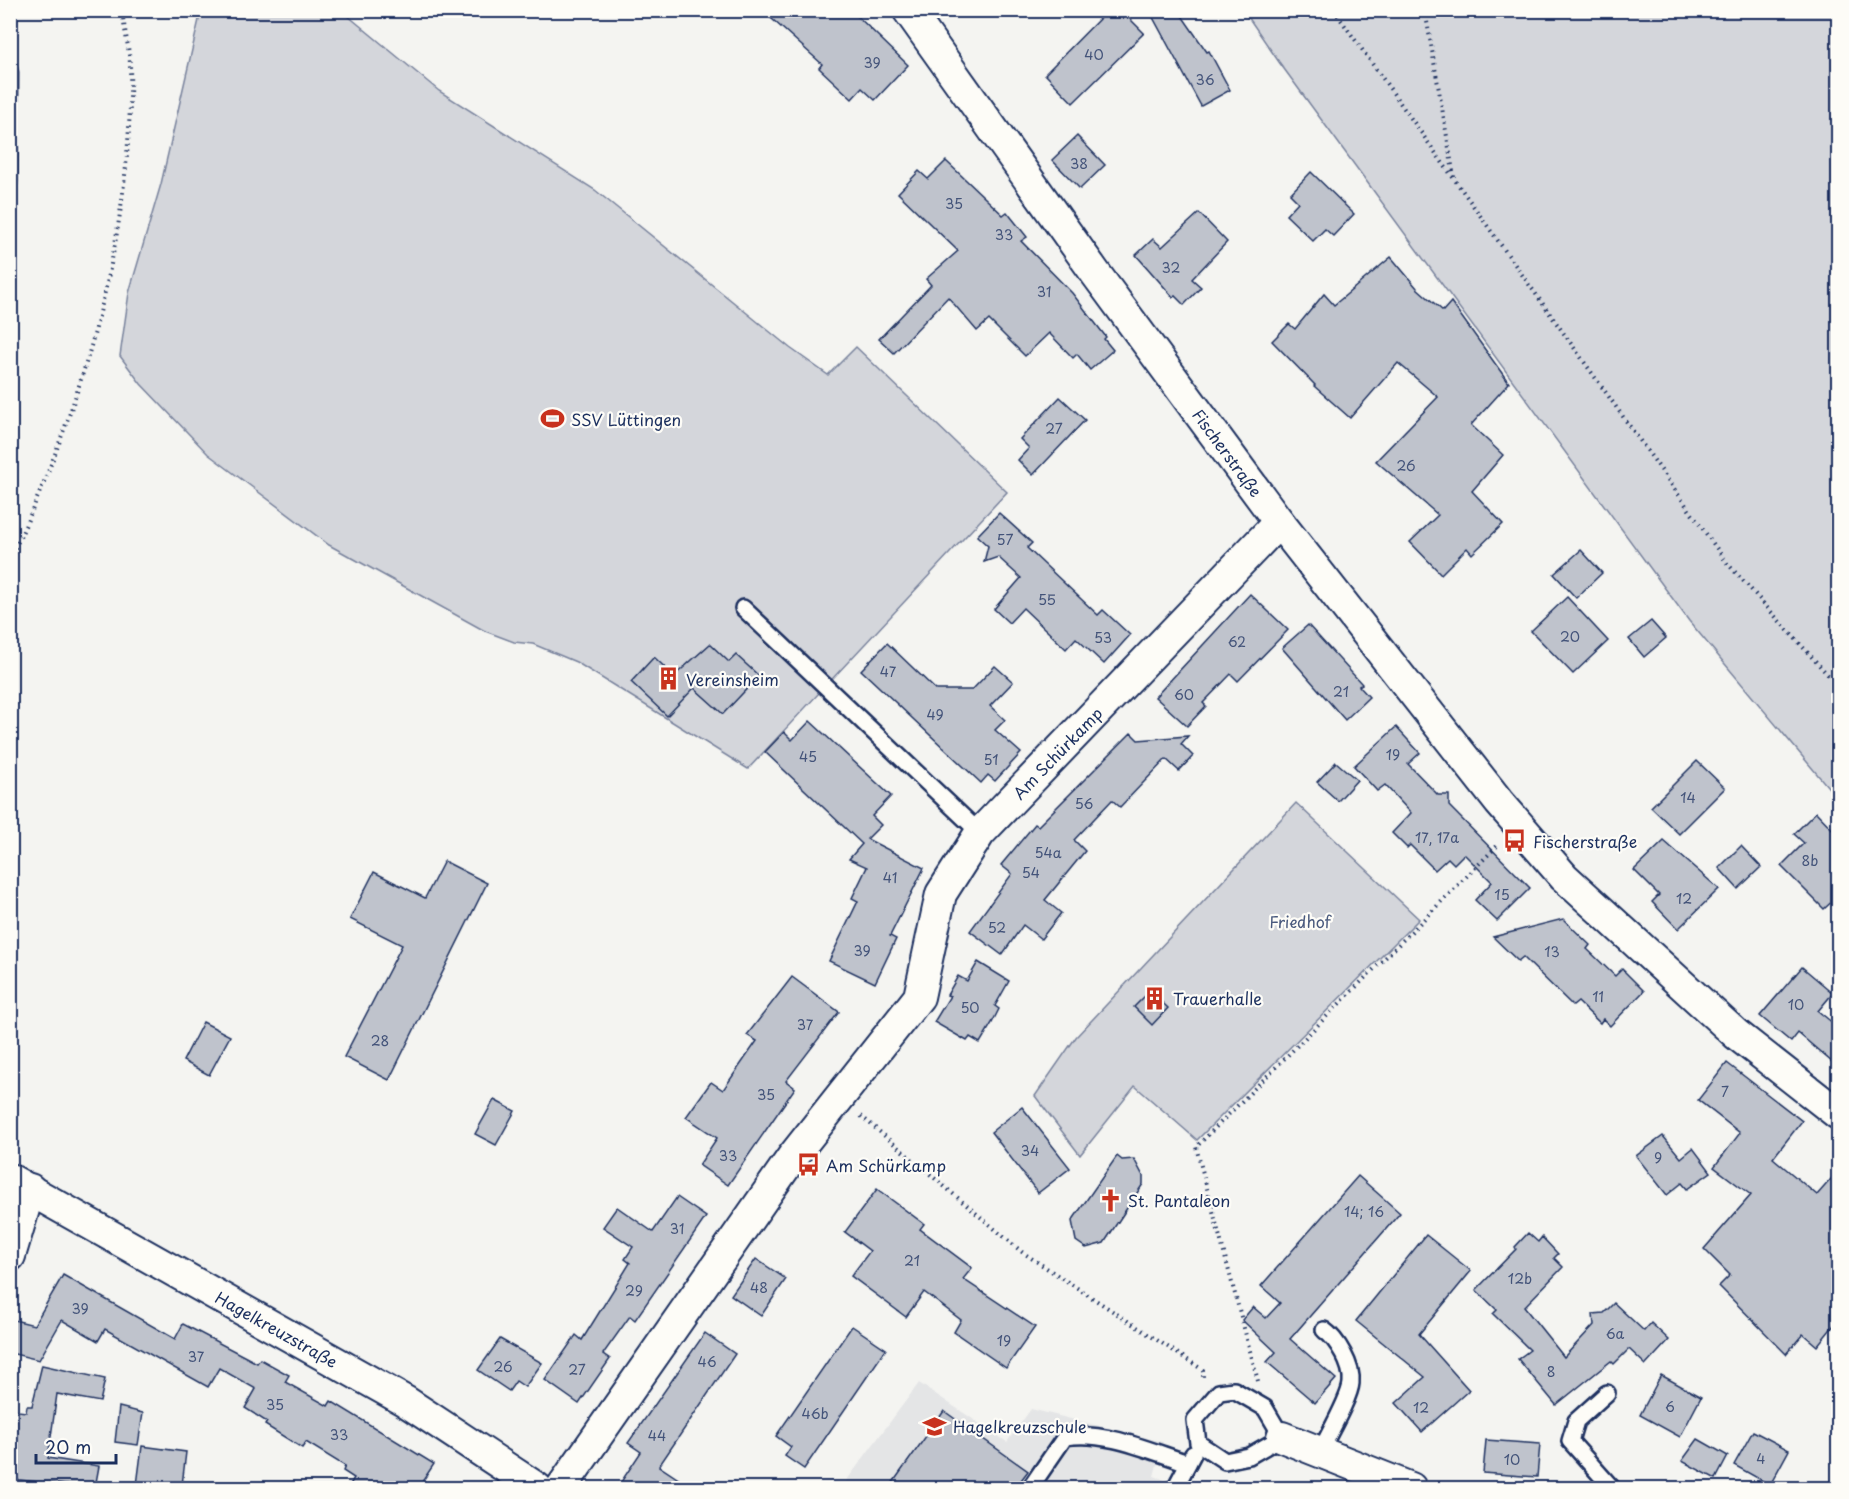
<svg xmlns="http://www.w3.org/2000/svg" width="1849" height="1499" font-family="'Playpen Sans',sans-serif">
	<rect width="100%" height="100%" fill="#f4f4f1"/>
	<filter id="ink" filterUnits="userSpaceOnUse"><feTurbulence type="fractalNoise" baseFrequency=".0167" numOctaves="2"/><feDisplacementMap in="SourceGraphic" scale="12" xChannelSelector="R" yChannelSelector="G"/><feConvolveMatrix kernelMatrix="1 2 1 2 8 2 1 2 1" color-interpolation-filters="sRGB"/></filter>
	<g filter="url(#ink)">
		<!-- built -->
		<polygon fill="#e4e5e6" points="919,1383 1007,1442 1031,1409 1163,1442 1154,1476 1187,1488 841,1488"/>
		<!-- green -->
		<g fill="#d4d6db" stroke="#78829c" stroke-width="1.5">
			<polygon points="201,11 342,11 439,91 595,190 790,348 828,375 856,347 1007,492 748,769 576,662 533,644 514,642 485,631 329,545 208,454 141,384 120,356 129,293 161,184"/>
			<polygon points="1244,11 1838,11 1838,799 1689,621 1279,62"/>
			<polygon points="1296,803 1419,919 1197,1140 1135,1086 1080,1155 1035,1096 1076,1037"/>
		</g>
		<!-- water -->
		<polygon fill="#aab0bf" stroke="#717c98" stroke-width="1.5" points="11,46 19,72 18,181 11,231"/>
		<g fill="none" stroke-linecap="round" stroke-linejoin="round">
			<!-- shore -->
			<polyline stroke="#546385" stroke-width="1.5" points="10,65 13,74 10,191"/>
		</g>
		<!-- building -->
		<g fill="#bfc3cc" stroke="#1b2f5e" stroke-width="1.5">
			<polygon points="762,10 851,10 908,65 875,100 862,88 852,99 819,68 822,64"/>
			<polygon points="1108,10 1121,10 1144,33 1073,103 1045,74"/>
			<polygon points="1149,10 1178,10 1207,52 1209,51 1230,90 1201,106"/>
			<polygon points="1077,136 1105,165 1080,189 1052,160"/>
			<polygon points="946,161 1003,215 1007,212 1027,237 1021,241 1072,293 1106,337 1104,339 1113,350 1090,370 1077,354 1073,358 1049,333 1025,356 989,320 977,331 948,297 894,353 879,339 931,285 926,279 958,251 898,193 919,171 928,179"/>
			<polygon points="1311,172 1354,214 1333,236 1325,229 1313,241 1286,215 1298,202 1290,194"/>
			<polygon points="1199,213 1227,242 1192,279 1201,287 1184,305 1175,296 1173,297 1136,255 1153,239 1162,247"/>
			<polygon points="1391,257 1417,288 1443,311 1451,302 1509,383 1471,425 1503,455 1472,491 1503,524 1472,554 1467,548 1441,574 1410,542 1438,515 1376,461 1438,397 1398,363 1350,418 1314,386 1315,385 1272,341 1289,324 1295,329 1324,294 1334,305"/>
			<polygon points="1060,397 1085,420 1033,475 1018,460 1029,448 1020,439"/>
			<polygon points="999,513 1032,543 1027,548 1098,615 1103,610 1130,635 1104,664 1076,638 1066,649 1023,608 1009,623 994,609 1021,578 998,557 984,562 988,546 977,536"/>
			<polygon points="1581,550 1602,573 1576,598 1554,574"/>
			<polygon points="1250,594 1288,630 1238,681 1231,674 1203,703 1206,706 1187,726 1155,697"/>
			<polygon points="1567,597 1608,641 1573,674 1531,631"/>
			<polygon points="1651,621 1666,638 1644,657 1629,639"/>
			<polygon points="1308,625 1362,684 1359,686 1369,697 1345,720 1282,648"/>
			<polygon points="887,643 936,690 972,690 995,666 1013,682 990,706 1005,720 995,730 1021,753 995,781 988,775 981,783 861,670"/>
			<polygon points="710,644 729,662 736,655 759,676 723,714 694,688 667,716 631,682 654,657 674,676"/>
			<polygon points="810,721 891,796 872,816 881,825 867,839 924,868 890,936 896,939 875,983 829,961 858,901 852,898 867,867 849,859 862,844 765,752 784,732 792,740"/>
			<polygon points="1396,727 1420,753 1408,764 1438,795 1449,795 1449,806 1530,888 1497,921 1475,900 1492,882 1464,854 1454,864 1448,858 1435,870 1410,845 1407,848 1392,833 1411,813 1385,785 1377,791 1354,766"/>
			<polygon points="1131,733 1138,740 1188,736 1181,744 1193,756 1179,771 1166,759 1120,807 1112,800 1074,840 1085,851 1045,900 1061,913 1041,939 1023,925 1002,955 970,931 1012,874 1001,865 1035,824 1038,826"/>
			<polygon points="1697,761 1725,788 1679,834 1651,807"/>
			<polygon points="1336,762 1357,780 1338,801 1317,782"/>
			<polygon points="1816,812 1839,836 1839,895 1824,909 1781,866 1804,843 1794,834"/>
			<polygon points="1664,841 1719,889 1678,929 1652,902 1659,895 1634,870"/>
			<polygon points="1741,846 1761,867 1738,889 1719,868"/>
			<polygon points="444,861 487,883 389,1080 344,1057 402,945 350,919 374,872 425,898"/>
			<polygon points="1563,919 1590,945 1587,949 1615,976 1622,969 1644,991 1610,1026 1603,1019 1600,1023 1578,1002 1573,1006 1523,957 1518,961 1493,937"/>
			<polygon points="978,962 1009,981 995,1006 999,1009 992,1023 980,1043 970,1037 967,1041 934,1022 950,996 947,995 958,976 967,981"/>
			<polygon points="1802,967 1833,993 1818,1011 1839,1028 1839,1068 1798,1033 1791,1042 1760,1016"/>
			<polygon points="792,977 839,1012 786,1081 795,1088 728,1185 699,1165 717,1138 686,1117 711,1082 723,1090 757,1041 747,1035"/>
			<polygon points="1150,991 1168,1008 1152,1025 1134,1007"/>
			<polygon points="203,1022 230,1036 209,1075 183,1061"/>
			<polygon points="1727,1063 1802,1121 1773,1158 1817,1195 1839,1170 1839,1319 1817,1346 1803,1334 1786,1354 1719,1286 1730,1275 1704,1249 1751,1195 1714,1167 1740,1133 1698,1100"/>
			<polygon points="494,1100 515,1111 496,1145 475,1134"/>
			<polygon points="1022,1107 1070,1168 1038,1193 991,1132"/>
			<polygon points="1663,1136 1681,1158 1693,1148 1711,1172 1687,1189 1682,1183 1667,1195 1636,1156"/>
			<polygon points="1117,1156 1122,1160 1134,1159 1143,1176 1143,1184 1104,1243 1086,1248 1076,1241 1072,1221"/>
			<polygon points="1358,1176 1400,1213 1290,1339 1336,1379 1315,1403 1267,1362 1276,1352 1242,1320 1253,1307 1266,1318 1280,1303 1261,1286"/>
			<polygon points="877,1189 924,1224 920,1229 972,1268 963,1279 1035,1327 1006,1368 954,1332 961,1320 924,1292 906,1317 851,1276 870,1251 845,1232"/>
			<polygon points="677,1197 706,1217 635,1320 630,1316 603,1354 610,1359 579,1404 545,1380 576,1335 582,1340 630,1263 625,1259 633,1247 603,1227 617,1207 653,1232"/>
			<polygon points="1528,1233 1538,1242 1542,1237 1558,1254 1554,1258 1563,1267 1524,1307 1564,1357 1594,1325 1593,1314 1604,1313 1614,1303 1644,1331 1651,1323 1669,1340 1646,1365 1629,1349 1614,1364 1611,1361 1556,1405 1518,1359 1530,1350 1493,1314 1497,1310 1476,1290 1516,1249 1515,1247"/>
			<polygon points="1426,1235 1471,1271 1419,1334 1469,1390 1422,1432 1396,1403 1425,1377 1356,1321"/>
			<polygon points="756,1259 786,1279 761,1316 731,1295"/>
			<polygon points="63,1275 175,1339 183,1324 257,1363 260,1359 289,1375 285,1382 328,1406 331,1401 434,1464 418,1488 348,1488 354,1478 343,1471 345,1466 306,1442 302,1448 265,1425 267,1422 245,1408 256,1389 219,1368 208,1387 105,1329 98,1341 62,1320 39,1360 10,1353 10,1319 34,1325"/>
			<polygon points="852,1326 886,1349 804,1469 785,1456 791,1447 776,1436"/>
			<polygon points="705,1333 735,1354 659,1466 692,1488 617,1488 641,1452 628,1443"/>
			<polygon points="500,1339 542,1363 525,1387 516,1381 509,1391 478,1370"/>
			<polygon points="42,1365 105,1379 100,1402 57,1394 48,1458 99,1466 95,1488 10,1479 10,1410 26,1412 27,1406 32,1406"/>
			<polygon points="1661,1375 1701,1397 1680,1437 1640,1415"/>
			<polygon points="119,1407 143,1413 138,1445 115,1442"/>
			<polygon points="944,1411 1028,1471 1015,1488 889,1488"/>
			<polygon points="1753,1431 1789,1450 1770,1485 1734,1465"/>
			<polygon points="1698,1439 1728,1456 1716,1479 1682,1461"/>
			<polygon points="1486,1440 1540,1444 1537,1477 1483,1473"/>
			<polygon points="142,1446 186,1452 182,1485 168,1483 167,1488 137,1485"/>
		</g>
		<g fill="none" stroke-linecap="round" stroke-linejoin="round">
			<defs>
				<g id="lane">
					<polyline points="743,608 980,833"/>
					<polygon points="1234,1390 1265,1408 1282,1437 1249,1456 1225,1461 1198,1443 1195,1420 1219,1392"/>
					<polyline points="1607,1393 1576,1421 1570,1441 1612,1488"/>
					<path d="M1320,1452C1327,1437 1350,1398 1351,1383C1353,1366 1337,1339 1324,1330"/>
					<path d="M1030,1488L1065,1437C1105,1430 1150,1451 1188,1463"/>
					<polyline points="1175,1488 1193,1454"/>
				</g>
				<g id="street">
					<path id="s1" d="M908,10L1096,274L1279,522L1499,802L1564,877L1736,1034L1838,1114"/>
					<path id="s2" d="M10,1179L405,1401L537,1488"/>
					<polyline points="10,1256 30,1189"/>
					<polyline points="1282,1437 1411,1488"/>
					<path id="s3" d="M561,1488L793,1156L919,997L941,894L980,833L1279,522"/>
				</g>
			</defs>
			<!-- lane casing -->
			<use href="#lane" stroke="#1b2f5e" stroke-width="20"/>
			<!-- street casing -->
			<use href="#street" stroke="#1b2f5e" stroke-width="34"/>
			<!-- path -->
			<g stroke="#1b2f5e" stroke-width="4" stroke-dasharray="1.5 4.5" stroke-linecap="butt">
				<polyline points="1334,10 1727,563 1838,686"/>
				<polyline points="1425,10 1454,177"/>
				<path d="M10,559C82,407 134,234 130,64C129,47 124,28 122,10"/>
				<polyline points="861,1116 1022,1252 1203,1370 1203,1380"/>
				<polyline points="1258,1381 1196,1147 1499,844"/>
			</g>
			<!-- lane -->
			<use href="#lane" stroke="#fdfcf7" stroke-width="15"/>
			<!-- street -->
			<use href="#street" stroke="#fdfcf7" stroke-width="30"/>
		</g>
	</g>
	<!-- icons -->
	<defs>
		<symbol id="stadium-bare" viewBox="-9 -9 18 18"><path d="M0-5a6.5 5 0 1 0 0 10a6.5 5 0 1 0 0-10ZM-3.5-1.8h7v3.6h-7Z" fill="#c8321e" stroke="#fdfcf7" stroke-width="2.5" paint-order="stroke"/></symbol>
		<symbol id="building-bare" viewBox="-9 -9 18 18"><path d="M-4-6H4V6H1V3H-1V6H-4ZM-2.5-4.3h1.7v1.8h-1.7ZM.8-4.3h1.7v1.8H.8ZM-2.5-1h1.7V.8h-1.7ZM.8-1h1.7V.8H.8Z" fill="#c8321e" stroke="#fdfcf7" stroke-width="2.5" paint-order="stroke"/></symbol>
		<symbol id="bus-bare" viewBox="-9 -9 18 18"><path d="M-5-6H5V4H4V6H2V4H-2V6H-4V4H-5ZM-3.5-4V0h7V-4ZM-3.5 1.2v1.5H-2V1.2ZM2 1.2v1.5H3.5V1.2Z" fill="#c8321e" stroke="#fdfcf7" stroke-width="2.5" paint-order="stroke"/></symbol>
		<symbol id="church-bare" viewBox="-9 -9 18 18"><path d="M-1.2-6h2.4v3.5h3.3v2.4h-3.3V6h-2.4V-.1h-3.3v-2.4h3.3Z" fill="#c8321e" stroke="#fdfcf7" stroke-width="2.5" paint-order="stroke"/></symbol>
		<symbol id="school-bare" viewBox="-9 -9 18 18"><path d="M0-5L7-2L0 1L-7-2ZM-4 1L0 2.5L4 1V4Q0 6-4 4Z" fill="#c8321e" stroke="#fdfcf7" stroke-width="2.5" paint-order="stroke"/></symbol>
	</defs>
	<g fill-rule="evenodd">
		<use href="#stadium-bare" x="536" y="402" width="33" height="33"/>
		<use href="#building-bare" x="652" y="662" width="33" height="33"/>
		<use href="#bus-bare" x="1498" y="824" width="33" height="33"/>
		<use href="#building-bare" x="1138" y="982" width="33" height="33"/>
		<use href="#bus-bare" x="792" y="1148" width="33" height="33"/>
		<use href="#church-bare" x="1094" y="1184" width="33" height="33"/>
		<use href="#school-bare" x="918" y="1410" width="33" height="33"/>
	</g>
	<g text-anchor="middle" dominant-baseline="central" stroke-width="4.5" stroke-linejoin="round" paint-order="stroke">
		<!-- number labels -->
		<g font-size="14" fill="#44547a">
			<text x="1094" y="54">40</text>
			<text x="872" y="62">39</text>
			<text x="1205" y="79">36</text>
			<text x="1079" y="163">38</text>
			<text x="954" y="203">35</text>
			<text x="1004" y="234">33</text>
			<text x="1171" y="267">32</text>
			<text x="1044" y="291">31</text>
			<text x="1054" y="428">27</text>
			<text x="1406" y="465">26</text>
			<text x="1005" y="539">57</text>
			<text x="1047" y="599">55</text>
			<text x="1570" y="636">20</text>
			<text x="1103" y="637">53</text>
			<text x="1237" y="641">62</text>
			<text x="888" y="671">47</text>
			<text x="1341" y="691">21</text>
			<text x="1184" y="694">60</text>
			<text x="935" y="714">49</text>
			<text x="1393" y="754">19</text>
			<text x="808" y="756">45</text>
			<text x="991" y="759">51</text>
			<text x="1688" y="797">14</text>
			<text x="1084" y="803">56</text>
			<text x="1437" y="837">17, 17a</text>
			<text x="1048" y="852">54a</text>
			<text x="1810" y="860">8b</text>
			<text x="1031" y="872">54</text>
			<text x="890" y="877">41</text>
			<text x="1502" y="894">15</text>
			<text x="1684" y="898">12</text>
			<text x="997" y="927">52</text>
			<text x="862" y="950">39</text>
			<text x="1552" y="951">13</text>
			<text x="1598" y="996">11</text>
			<text x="1796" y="1004">10</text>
			<text x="970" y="1007">50</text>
			<text x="805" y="1024">37</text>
			<text x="380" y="1040">28</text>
			<text x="1725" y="1091">7</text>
			<text x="766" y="1094">35</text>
			<text x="1030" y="1150">34</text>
			<text x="728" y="1155">33</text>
			<text x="1658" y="1157">9</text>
			<text x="1364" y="1211">14; 16</text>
			<text x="677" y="1228">31</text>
			<text x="912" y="1260">21</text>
			<text x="1520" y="1278">12b</text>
			<text x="759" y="1287">48</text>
			<text x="634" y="1290">29</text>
			<text x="80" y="1308">39</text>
			<text x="1615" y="1333">6a</text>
			<text x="1004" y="1340">19</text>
			<text x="196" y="1356">37</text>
			<text x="707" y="1361">46</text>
			<text x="503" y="1366">26</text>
			<text x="577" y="1369">27</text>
			<text x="1551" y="1371">8</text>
			<text x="275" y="1404">35</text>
			<text x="1670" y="1406">6</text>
			<text x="1421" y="1407">12</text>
			<text x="815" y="1413">46b</text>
			<text x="339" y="1434">33</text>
			<text x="657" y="1435">44</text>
			<text x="1761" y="1458">4</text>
			<text x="1512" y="1459">10</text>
		</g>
		<!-- poi labels -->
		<g font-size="16" fill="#1b2f5e" stroke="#fdfcf7" text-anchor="start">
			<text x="571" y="419">SSV Lüttingen</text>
			<text x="686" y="679">Vereinsheim</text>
			<text x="1533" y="841">Fischerstraße</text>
			<text x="1173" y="998">Trauerhalle</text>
			<text x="826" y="1165">Am Schürkamp</text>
			<text x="1128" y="1200">St. Pantaleon</text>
			<text x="953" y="1426">Hagelkreuzschule</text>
		</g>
		<!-- street labels -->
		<g font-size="16" fill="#1b2f5e" stroke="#fdfcf7">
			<text stroke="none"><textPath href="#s1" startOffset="546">Fischerstraße</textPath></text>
			<text stroke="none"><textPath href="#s3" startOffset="897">Am Schürkamp</textPath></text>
			<text stroke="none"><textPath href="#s2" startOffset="306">Hagelkreuzstraße</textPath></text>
		</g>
		<!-- park labels -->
		<g font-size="16" fill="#49597d" stroke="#fdfcf7">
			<text x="1300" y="921">Friedhof</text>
		</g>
	</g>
	<!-- margin -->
	<rect width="1849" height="1499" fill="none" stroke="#fdfcf7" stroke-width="36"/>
	<rect x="18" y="18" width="1813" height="1463" fill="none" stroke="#1b2f5e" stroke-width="2" filter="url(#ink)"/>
	<!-- scale -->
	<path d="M36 1454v9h80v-9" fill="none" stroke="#1b2f5e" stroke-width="3"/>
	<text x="45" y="1454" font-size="18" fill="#1b2f5e" stroke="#fdfcf7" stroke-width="4.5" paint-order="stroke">20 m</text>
</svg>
